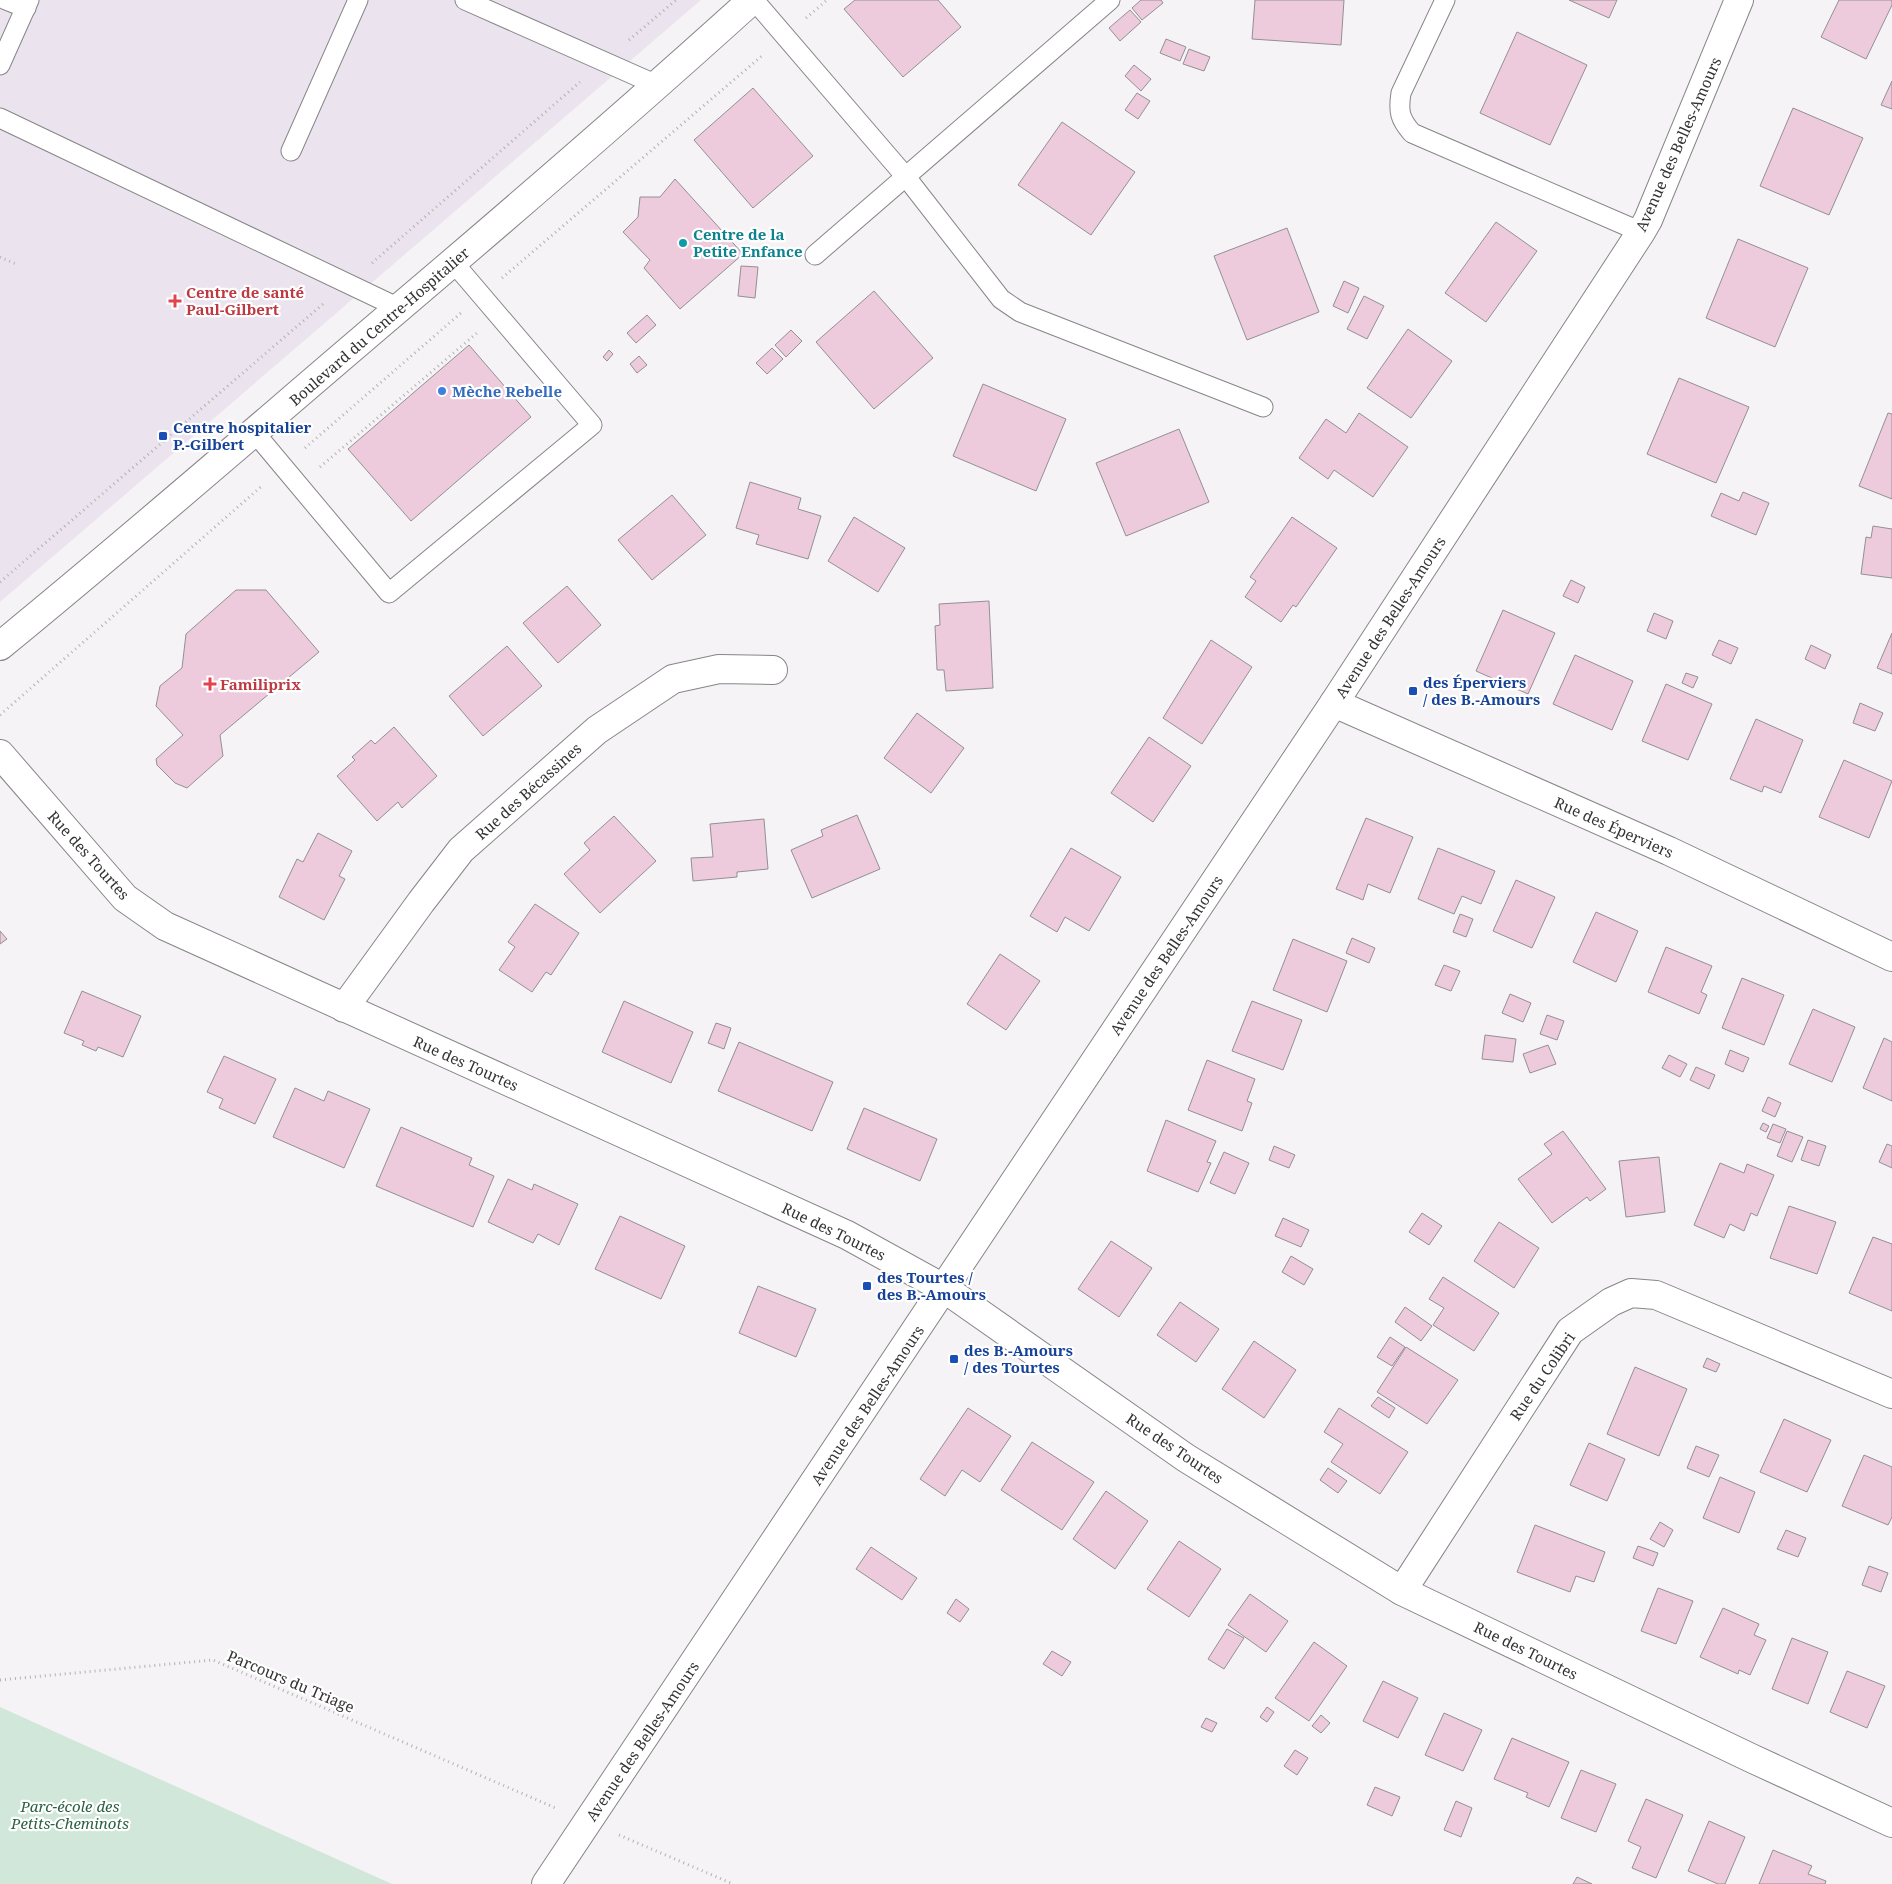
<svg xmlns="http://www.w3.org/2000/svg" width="1892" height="1884" font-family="'Noto Serif',serif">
	<rect width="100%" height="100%" fill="#f5f3f6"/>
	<!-- built -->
	<polygon fill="#ebe4ee" points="0,0 701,0 0,602"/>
	<!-- green -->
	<polygon fill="#d1e7d9" points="0,1707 392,1884 0,1884"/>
	<!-- building -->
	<g fill="#edcadc" stroke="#939092">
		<polygon points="855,0 938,0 961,27 903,77 844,9"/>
		<polygon points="1141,0 1161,0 1163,3 1142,20 1132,8"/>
		<polygon points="1255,0 1344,0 1341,45 1252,39"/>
		<polygon points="1569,0 1617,0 1609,18"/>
		<polygon points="1839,0 1892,0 1892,5 1866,59 1821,37"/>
		<polygon points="1130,10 1141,22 1120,41 1109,28"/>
		<polygon points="1517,32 1587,65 1550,145 1480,113"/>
		<polygon points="1166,39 1186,47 1180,61 1160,53"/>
		<polygon points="1189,49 1210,57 1204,71 1183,64"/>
		<polygon points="1134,65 1151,79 1141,91 1125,76"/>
		<polygon points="1892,81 1892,109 1881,105"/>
		<polygon points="753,88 813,156 753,208 694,140"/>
		<polygon points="1137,93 1150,101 1138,119 1125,110"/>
		<polygon points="1793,108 1863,138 1829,215 1760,186"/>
		<polygon points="1062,122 1135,172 1091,235 1018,185"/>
		<polygon points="675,179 743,254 680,309 644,268 650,260 623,232 638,217 640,197 660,197"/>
		<polygon points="1496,222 1537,251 1486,322 1445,293"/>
		<polygon points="1287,228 1319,312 1247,340 1214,256"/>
		<polygon points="1738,239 1808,268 1775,347 1706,318"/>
		<polygon points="741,266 758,267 755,298 738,296"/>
		<polygon points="1344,281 1359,288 1348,313 1333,306"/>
		<polygon points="874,291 933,358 874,409 816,342"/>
		<polygon points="1364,296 1384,306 1367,339 1347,329"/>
		<polygon points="647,315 656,325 636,343 627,333"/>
		<polygon points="1408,329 1452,361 1411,418 1367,388"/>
		<polygon points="791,330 802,341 786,357 775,345"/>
		<polygon points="469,345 531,417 411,521 348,449"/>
		<polygon points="772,348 783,359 767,374 756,363"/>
		<polygon points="609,350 613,354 607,361 603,357"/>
		<polygon points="639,356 647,365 637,373 630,364"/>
		<polygon points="1679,378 1749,407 1716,483 1647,454"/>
		<polygon points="983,384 1066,419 1036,491 953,456"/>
		<polygon points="1359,413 1408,447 1373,497 1334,470 1328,479 1299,458 1326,419 1346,433"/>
		<polygon points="1888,413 1892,414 1892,499 1859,486"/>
		<polygon points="1179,429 1209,502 1126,536 1096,463"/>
		<polygon points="750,482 801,498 798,509 821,516 808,559 756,544 759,535 736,528"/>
		<polygon points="1743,492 1769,503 1756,535 1711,516 1721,493 1739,501"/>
		<polygon points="672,495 706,535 652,580 618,540"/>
		<polygon points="854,517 905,548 878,592 828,561"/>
		<polygon points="1292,517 1337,548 1296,607 1293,605 1281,622 1245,597 1256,581 1250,577"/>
		<polygon points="1873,526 1892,529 1892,578 1861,574 1866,537 1871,538"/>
		<polygon points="1571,580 1585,587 1578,603 1563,596"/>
		<polygon points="567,586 601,625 558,663 523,623"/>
		<polygon points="236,590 266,590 319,652 220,735 223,756 187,788 175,783 157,765 156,759 183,735 156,706 160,686 182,668 186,634"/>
		<polygon points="989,601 993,688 946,691 944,670 937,670 935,626 940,625 939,604"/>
		<polygon points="1503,610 1555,633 1528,694 1476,671"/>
		<polygon points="1654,613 1673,621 1666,639 1647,631"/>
		<polygon points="1892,633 1892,674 1877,668"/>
		<polygon points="1211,640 1252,667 1202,744 1163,718"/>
		<polygon points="1719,640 1738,648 1731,664 1712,655"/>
		<polygon points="1811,645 1831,655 1825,669 1805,659"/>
		<polygon points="507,646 542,686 483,736 449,696"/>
		<polygon points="1575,655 1633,681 1612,730 1553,704"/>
		<polygon points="1686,673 1698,677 1693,688 1682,683"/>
		<polygon points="1666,684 1712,704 1688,760 1642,741"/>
		<polygon points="1860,703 1883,713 1875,731 1853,723"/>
		<polygon points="917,713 964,748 931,793 884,758"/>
		<polygon points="1756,719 1803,740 1781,793 1764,786 1762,792 1730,779"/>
		<polygon points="394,727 437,776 402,808 398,802 377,821 337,776 355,760 352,757 371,740 375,744"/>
		<polygon points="1149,737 1191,766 1153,822 1111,793"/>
		<polygon points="1844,760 1892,781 1869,838 1819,817"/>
		<polygon points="857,815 880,869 812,898 791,850 823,836 821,830"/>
		<polygon points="614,816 656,861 600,913 564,874 590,850 584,843"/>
		<polygon points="1366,818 1413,837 1390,893 1368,884 1363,900 1336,889"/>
		<polygon points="764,819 768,869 737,872 737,877 693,881 691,858 713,857 710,824"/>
		<polygon points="318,833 352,851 339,876 345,879 324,920 279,897 297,859 303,862"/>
		<polygon points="1071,848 1121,877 1089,931 1065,917 1057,932 1030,916"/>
		<polygon points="1438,848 1495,871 1481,904 1462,896 1454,914 1418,899"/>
		<polygon points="1516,880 1555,897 1532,948 1493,931"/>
		<polygon points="535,904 579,933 551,975 546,972 532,992 499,970 515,947 508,942"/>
		<polygon points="1596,912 1638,931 1616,982 1573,962"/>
		<polygon points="1460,914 1473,919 1466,937 1453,932"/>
		<polygon points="0,931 7,939 0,944"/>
		<polygon points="1352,938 1375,948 1369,963 1346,953"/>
		<polygon points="1293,939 1347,961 1327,1012 1273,990"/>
		<polygon points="1666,947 1712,966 1701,992 1707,995 1699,1014 1648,992"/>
		<polygon points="1000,954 1040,981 1006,1030 967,1004"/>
		<polygon points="1444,965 1460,971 1451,991 1435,985"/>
		<polygon points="1742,978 1784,995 1764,1045 1722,1028"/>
		<polygon points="82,991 141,1016 123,1057 98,1047 96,1051 82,1045 84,1041 64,1033"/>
		<polygon points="1510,994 1531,1003 1523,1022 1502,1013"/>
		<polygon points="624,1001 693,1032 671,1083 602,1052"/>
		<polygon points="1252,1001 1302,1020 1283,1070 1232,1051"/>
		<polygon points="1813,1009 1855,1027 1832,1082 1789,1064"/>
		<polygon points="1547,1015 1564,1021 1557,1040 1540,1034"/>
		<polygon points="716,1023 731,1028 724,1049 708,1043"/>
		<polygon points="1485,1035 1516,1039 1513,1062 1482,1059"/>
		<polygon points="1884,1038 1892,1042 1892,1101 1863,1088"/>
		<polygon points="739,1042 833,1082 812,1131 718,1091"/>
		<polygon points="1548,1045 1556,1064 1530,1073 1523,1054"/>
		<polygon points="1730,1050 1749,1058 1743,1072 1725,1064"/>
		<polygon points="1669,1055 1687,1064 1680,1077 1662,1068"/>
		<polygon points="224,1056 276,1079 255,1124 219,1108 223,1099 207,1092"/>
		<polygon points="1207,1060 1255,1079 1247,1101 1252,1103 1242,1131 1188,1110"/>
		<polygon points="1696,1067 1715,1075 1709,1089 1690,1080"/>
		<polygon points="295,1088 324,1101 328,1091 370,1109 344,1168 273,1137"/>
		<polygon points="1768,1097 1781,1103 1775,1117 1762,1111"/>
		<polygon points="864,1108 937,1139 920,1181 847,1149"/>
		<polygon points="1166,1120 1216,1141 1207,1162 1211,1163 1198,1192 1147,1171"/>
		<polygon points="1763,1123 1769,1126 1766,1132 1760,1129"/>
		<polygon points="1773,1124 1786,1129 1780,1143 1767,1138"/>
		<polygon points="401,1127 472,1158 469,1165 494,1176 473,1227 376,1186"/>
		<polygon points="1563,1131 1606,1189 1590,1201 1587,1197 1552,1223 1518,1179 1552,1154 1544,1144"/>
		<polygon points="1787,1131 1803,1137 1792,1162 1777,1156"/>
		<polygon points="1808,1140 1826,1146 1819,1166 1801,1160"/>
		<polygon points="1887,1144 1892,1146 1892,1168 1879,1162"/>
		<polygon points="1274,1146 1295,1155 1289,1168 1269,1160"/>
		<polygon points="1224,1152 1249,1163 1235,1194 1210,1183"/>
		<polygon points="1659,1157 1665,1212 1626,1217 1619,1161"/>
		<polygon points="1720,1163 1744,1173 1747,1164 1774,1175 1757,1216 1751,1213 1744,1231 1730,1224 1724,1238 1694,1225"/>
		<polygon points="508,1179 532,1190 534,1184 578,1204 559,1245 538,1234 533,1243 488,1222"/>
		<polygon points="1789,1206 1836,1222 1817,1274 1770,1258"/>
		<polygon points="1422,1213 1442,1226 1429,1245 1409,1232"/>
		<polygon points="620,1216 685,1246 661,1299 595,1269"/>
		<polygon points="1283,1218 1309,1230 1301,1247 1275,1236"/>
		<polygon points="1499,1222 1539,1248 1514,1288 1474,1261"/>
		<polygon points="1873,1237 1892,1244 1892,1311 1849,1293"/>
		<polygon points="1111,1241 1152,1268 1119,1317 1078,1289"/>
		<polygon points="1291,1256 1313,1269 1304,1285 1282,1272"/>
		<polygon points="1443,1277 1499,1313 1474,1351 1433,1325 1444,1308 1429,1299"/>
		<polygon points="758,1286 816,1309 796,1357 739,1333"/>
		<polygon points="1180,1302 1219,1329 1196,1362 1157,1335"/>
		<polygon points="1405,1307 1432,1326 1421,1341 1395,1322"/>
		<polygon points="1390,1337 1405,1347 1392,1366 1377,1357"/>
		<polygon points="1254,1341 1296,1370 1264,1418 1222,1389"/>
		<polygon points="1406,1347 1458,1380 1427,1424 1377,1392"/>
		<polygon points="1707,1358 1720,1364 1716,1372 1703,1367"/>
		<polygon points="1635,1367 1687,1389 1659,1456 1607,1434"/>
		<polygon points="1378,1397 1395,1408 1389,1418 1371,1406"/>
		<polygon points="968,1408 1011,1436 980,1482 962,1470 945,1496 920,1479"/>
		<polygon points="1339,1408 1408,1452 1380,1494 1331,1462 1343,1444 1324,1432"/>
		<polygon points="1784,1419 1831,1440 1807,1492 1760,1472"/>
		<polygon points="1032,1442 1094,1482 1062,1530 1001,1490"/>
		<polygon points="1589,1443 1625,1459 1607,1501 1570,1485"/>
		<polygon points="1696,1446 1719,1455 1709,1477 1687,1468"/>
		<polygon points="1864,1455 1892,1467 1892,1517 1888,1525 1842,1506"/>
		<polygon points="1328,1468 1347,1481 1338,1493 1320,1480"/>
		<polygon points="1720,1477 1755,1492 1739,1533 1703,1518"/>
		<polygon points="1106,1491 1148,1521 1115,1569 1073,1539"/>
		<polygon points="1660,1522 1673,1530 1664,1547 1650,1539"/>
		<polygon points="1535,1525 1605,1552 1594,1582 1576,1576 1570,1592 1517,1572"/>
		<polygon points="1786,1530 1806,1538 1798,1557 1777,1549"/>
		<polygon points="1179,1541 1221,1569 1189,1617 1147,1589"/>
		<polygon points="1638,1546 1658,1553 1653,1566 1633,1558"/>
		<polygon points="871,1547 917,1578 902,1600 856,1569"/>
		<polygon points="1869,1566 1888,1573 1881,1592 1862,1585"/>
		<polygon points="1658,1588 1693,1601 1676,1644 1641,1631"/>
		<polygon points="1250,1594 1288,1621 1266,1652 1228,1625"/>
		<polygon points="956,1599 969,1609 960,1622 947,1613"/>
		<polygon points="1723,1608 1759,1624 1754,1635 1766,1640 1750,1675 1739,1670 1738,1674 1700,1657"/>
		<polygon points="1227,1629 1244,1638 1224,1669 1208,1659"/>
		<polygon points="1792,1638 1828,1652 1808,1704 1772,1689"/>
		<polygon points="1314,1642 1347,1666 1309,1721 1275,1698"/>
		<polygon points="1052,1651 1071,1662 1062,1676 1043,1664"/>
		<polygon points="1847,1671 1885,1686 1867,1728 1830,1712"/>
		<polygon points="1383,1681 1418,1698 1398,1738 1363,1721"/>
		<polygon points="1267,1707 1274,1712 1267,1722 1260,1717"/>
		<polygon points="1444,1713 1482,1730 1463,1771 1425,1755"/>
		<polygon points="1321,1715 1330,1723 1321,1733 1312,1726"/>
		<polygon points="1206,1718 1217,1723 1212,1732 1201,1727"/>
		<polygon points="1512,1738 1569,1762 1549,1807 1526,1797 1528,1793 1494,1779"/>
		<polygon points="1295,1750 1308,1758 1297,1775 1284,1766"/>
		<polygon points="1581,1770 1616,1784 1596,1832 1561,1818"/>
		<polygon points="1375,1787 1400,1797 1392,1816 1367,1805"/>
		<polygon points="1646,1799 1683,1815 1656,1878 1632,1868 1641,1847 1628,1841"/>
		<polygon points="1456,1801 1472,1808 1461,1837 1444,1830"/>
		<polygon points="1709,1821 1745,1837 1725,1884 1718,1884 1688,1871"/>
		<polygon points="1773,1850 1812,1866 1808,1874 1826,1881 1825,1884 1759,1884"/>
		<polygon points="1577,1877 1592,1884 1573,1884"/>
	</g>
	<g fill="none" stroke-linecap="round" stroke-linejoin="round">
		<defs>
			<g id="lane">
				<polyline points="6,0 26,8"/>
				<polyline points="465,0 657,85"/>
				<polyline points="754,0 906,177 1001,299 1020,312 1263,407"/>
				<path d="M1445,0L1401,93C1398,112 1400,119 1412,133L1641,232"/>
				<polyline points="0,65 29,0"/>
				<polyline points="0,118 399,308"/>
				<polyline points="291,151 358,0"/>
				<polyline points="815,255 1110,0"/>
				<polyline points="255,433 389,593 592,425 453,262"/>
			</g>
			<g id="street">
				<polyline points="1334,703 1669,851 1892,957"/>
				<polyline points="0,754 125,898 165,926 847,1235 945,1289 1186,1458 1402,1591 1751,1758 1892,1823"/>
				<polyline points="344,1008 421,902 461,850 597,730 673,679 719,669 773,670"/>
				<polyline points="1402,1591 1570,1331 1611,1302 1631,1293 1656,1295 1892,1394"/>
			</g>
			<g id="secondary">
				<path d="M0,646C135,536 266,421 399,308C518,207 636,105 752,0"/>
				<polyline points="546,1884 1334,703 1641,232 1648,220 1739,0"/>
			</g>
		</defs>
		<!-- lane casing -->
		<use href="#lane" stroke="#878588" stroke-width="21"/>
		<!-- street casing -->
		<use href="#street" stroke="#878588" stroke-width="30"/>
		<!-- secondary casing -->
		<use href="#secondary" stroke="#878588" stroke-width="30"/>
		<!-- path -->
		<g stroke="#b3b2b4" stroke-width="3" stroke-dasharray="1 4" stroke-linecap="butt">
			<polyline points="806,18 827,0"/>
			<polyline points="629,40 676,0"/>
			<polyline points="0,257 16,264"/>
			<polyline points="372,263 580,82"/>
			<polyline points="502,278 763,55"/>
			<polyline points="305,448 461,313"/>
			<polyline points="320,467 477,333"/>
			<polyline points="0,582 323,304"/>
			<polyline points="0,715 263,485"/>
			<polyline points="0,1680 213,1660 558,1809"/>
			<polyline points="619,1835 733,1884"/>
		</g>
		<!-- lane -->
		<use href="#lane" stroke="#fff" stroke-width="19"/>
		<!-- street -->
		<use href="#street" stroke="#fff" stroke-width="28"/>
		<!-- secondary -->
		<use href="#secondary" stroke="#fff" stroke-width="28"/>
	</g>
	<!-- markers -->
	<circle fill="#0f9aa8" stroke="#fff" stroke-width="2" cx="683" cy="243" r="5"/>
	<g fill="#e0444e" stroke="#fff" stroke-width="2">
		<path d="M172.5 293.5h5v5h5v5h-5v5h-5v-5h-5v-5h5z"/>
		<path d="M207.5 676.5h5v5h5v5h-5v5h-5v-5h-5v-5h5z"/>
	</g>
	<circle fill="#3f7fe0" stroke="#fff" stroke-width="2" cx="442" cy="391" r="5"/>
	<g fill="#1a4fb4" stroke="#fff" stroke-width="2">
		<rect x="158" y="431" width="10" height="10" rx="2.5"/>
		<rect x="1408" y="686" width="10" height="10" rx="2.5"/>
		<rect x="862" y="1281" width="10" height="10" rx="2.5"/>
		<rect x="949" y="1354" width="10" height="10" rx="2.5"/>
	</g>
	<g text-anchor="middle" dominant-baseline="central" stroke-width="4.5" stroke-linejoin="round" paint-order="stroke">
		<!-- street labels -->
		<g font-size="15" fill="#343334" stroke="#fff">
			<text transform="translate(1678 144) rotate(-66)">Avenue des Belles-Amours</text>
			<text transform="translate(379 326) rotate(-41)">Boulevard du Centre-Hospitalier</text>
			<text transform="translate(1390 617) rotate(-57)">Avenue des Belles-Amours</text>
			<text transform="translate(528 791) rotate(-42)">Rue des Bécassines</text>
			<text transform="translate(1614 827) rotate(24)">Rue des Éperviers</text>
			<text transform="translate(89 855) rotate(48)">Rue des Tourtes</text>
			<text transform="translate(1166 955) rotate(-56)">Avenue des Belles-Amours</text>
			<text transform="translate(466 1063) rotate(24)">Rue des Tourtes</text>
			<text transform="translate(834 1231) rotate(26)">Rue des Tourtes</text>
			<text transform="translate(1542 1376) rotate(-56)">Rue du Colibri</text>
			<text transform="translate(867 1405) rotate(-56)">Avenue des Belles-Amours</text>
			<text transform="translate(1175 1448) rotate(34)">Rue des Tourtes</text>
			<text transform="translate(1526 1650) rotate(26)">Rue des Tourtes</text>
			<text transform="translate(291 1681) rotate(23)">Parcours du Triage</text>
			<text transform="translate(642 1741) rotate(-56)">Avenue des Belles-Amours</text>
		</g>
		<!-- culture labels -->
		<g font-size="15" font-weight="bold" fill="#0d838f" stroke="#fff" text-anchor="start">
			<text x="693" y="234">Centre de la<tspan x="693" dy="17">Petite Enfance</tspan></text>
		</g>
		<!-- health labels -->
		<g font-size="15" font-weight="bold" fill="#be3a42" stroke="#fff" text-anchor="start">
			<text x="186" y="292">Centre de santé<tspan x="186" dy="17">Paul-Gilbert</tspan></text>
			<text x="220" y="684">Familiprix</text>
		</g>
		<!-- shop labels -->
		<g font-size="15" font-weight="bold" fill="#366cbe" stroke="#fff" text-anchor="start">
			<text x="452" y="391">Mèche Rebelle</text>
		</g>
		<!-- transit labels -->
		<g font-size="15" font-weight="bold" fill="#164399" stroke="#fff" text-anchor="start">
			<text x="173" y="427">Centre hospitalier<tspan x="173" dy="17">P.-Gilbert</tspan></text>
			<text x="1423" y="682">des Éperviers<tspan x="1423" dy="17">/ des B.-Amours</tspan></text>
			<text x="877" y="1277">des Tourtes /<tspan x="877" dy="17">des B.-Amours</tspan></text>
			<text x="964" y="1350">des B.-Amours<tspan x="964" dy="17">/ des Tourtes</tspan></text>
		</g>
		<!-- park labels -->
		<g font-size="15" font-style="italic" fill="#2a6143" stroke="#fff">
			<text x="70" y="1806">Parc-école des<tspan x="70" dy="17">Petits-Cheminots</tspan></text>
		</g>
	</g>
</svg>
